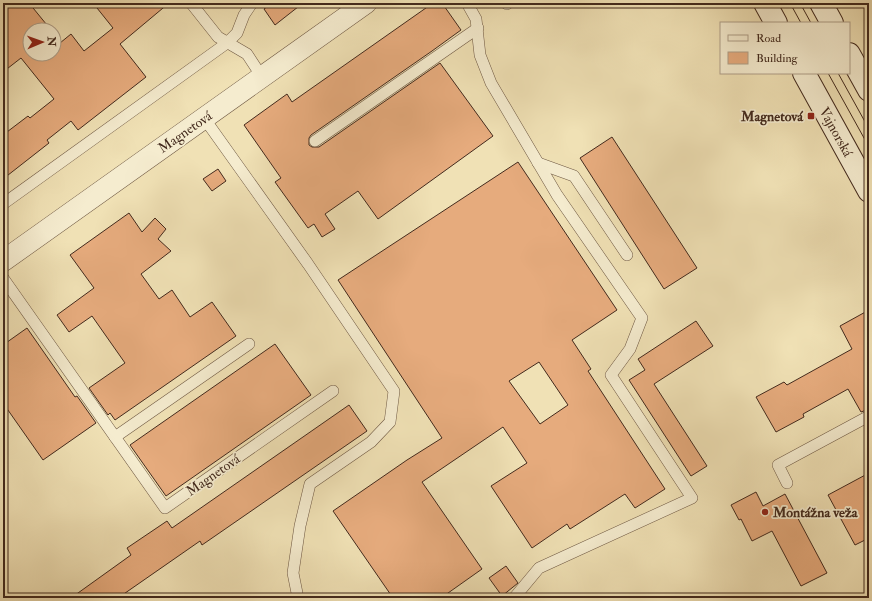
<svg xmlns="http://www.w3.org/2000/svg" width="872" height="601" font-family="'IM FELL Double Pica',serif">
	<rect width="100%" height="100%" fill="#f0e1b5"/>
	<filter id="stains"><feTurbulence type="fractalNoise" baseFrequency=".005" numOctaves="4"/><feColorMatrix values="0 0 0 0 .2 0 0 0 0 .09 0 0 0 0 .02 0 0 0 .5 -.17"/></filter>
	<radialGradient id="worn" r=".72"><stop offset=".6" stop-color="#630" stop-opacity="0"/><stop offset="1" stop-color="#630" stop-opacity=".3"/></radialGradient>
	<!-- building -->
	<g fill="#e6ab7d" stroke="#432a1d" fill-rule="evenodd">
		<polygon points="3,3 29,3 51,30 30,30 30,54 54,54 54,34 60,43 71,34 84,51 113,28 93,3 169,3 120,44 146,77 78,130 71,121 47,140 49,143 3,179 3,135 28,116 30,118 54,99 21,58 3,72"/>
		<polygon points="272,3 303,3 275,25 264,9"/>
		<polygon points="433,3 442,3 461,30 432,51 311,135 309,138 309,145 312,147 319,147 440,63 493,136 378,219 358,191 325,214 335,229 322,237 314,224 308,228 275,182 281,178 244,125 287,94 292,102"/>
		<polygon points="612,137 697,268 664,289 580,158"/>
		<path d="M518,162L617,310L572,340L591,369L588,371L665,489L635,508L625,494L570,529L567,524L532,548L491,486L527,463L503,427L422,482L482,569L441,598H393L333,511L407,460L442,438L338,280ZM539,362L568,405L540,424L509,381Z"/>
		<polygon points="218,169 226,181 212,191 203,179"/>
		<polygon points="129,213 142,232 155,218 166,229 158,239 171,251 141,274 159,299 172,290 190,317 212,302 236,336 115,420 110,413 108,415 89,388 125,363 92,316 69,332 57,315 94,288 70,255"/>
		<polygon points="869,310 869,409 861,412 848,389 803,414 804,417 776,432 756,397 784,382 787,385 852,349 840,326"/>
		<polygon points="696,321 713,346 654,384 707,466 691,476 629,380 645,370 638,359"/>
		<polygon points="27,328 75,397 77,396 96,423 43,460 3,403 3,345"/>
		<polygon points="275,344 311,395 166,496 130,445"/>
		<polygon points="349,405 367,431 202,545 200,541 118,598 71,598 131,555 127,548 167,521 172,528"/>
		<polygon points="869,473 869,538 855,545 828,495"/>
		<polygon points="756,492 763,506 785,494 827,573 801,586 772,531 752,541 741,519 739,520 731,505"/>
		<polygon points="506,566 518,583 502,596 489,578"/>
	</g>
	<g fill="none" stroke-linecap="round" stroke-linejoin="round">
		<defs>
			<g id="lane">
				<polyline points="191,3 218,37 247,54 262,77"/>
				<polyline points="467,3 476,19 480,55 491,83 557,195 642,318 630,349 611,375 692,498 539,568 514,598"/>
				<polyline points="506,3 507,4"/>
				<polyline points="204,118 308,264 394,391 390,422 371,442 310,484 300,526 293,573 298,598"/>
				<polyline points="315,141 478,28"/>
				<polyline points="538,163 574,176 627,255"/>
				<polyline points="3,204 227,43 237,33 244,15 252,3"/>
				<polyline points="3,278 165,508 333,391"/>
				<polyline points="115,437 249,344"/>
				<polyline points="787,483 778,465 869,416"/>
			</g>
			<polyline id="street" points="3,261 366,3"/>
			<g id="secondary">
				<polyline points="765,3 776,23"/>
				<polyline points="821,3 832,23"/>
				<polyline points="849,54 869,90"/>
				<polyline points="804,73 869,191"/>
			</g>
		</defs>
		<!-- lane casing -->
		<use href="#lane" stroke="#6e5843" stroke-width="12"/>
		<!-- street casing -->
		<use href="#street" stroke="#6e5843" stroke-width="22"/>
		<!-- secondary casing -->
		<use href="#secondary" stroke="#432a1d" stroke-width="24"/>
		<!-- lane -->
		<use href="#lane" stroke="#f5eccf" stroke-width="11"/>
		<!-- street -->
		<use href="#street" stroke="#f5eccf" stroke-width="21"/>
		<!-- secondary -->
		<use href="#secondary" stroke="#f5eccf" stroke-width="22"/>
		<!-- tram -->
		<g stroke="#432a1d" stroke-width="1">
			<polyline points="790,3 801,23"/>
			<polyline points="800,3 811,23"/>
			<polyline points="828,73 869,147"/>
			<polyline points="838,73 869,129"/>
		</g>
	</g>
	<!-- markers -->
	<g fill="#8f2418" stroke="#f5eccf" stroke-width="1.5">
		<rect x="807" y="112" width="8" height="8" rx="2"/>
		<circle cx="765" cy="512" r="4"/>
	</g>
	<g text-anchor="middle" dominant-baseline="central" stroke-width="3.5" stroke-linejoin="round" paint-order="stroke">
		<!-- poi labels -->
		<g font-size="14" font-weight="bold" fill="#432a1d" stroke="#f5eccf" text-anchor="end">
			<text x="803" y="116">Magnetová</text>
			<text x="773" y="512" text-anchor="start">Montážna veža</text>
		</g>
		<!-- street labels -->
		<g font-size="14" fill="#432a1d" stroke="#f5eccf">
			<text transform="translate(185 132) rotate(-35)">Magnetová</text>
			<text transform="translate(836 132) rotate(61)">Vajnorská</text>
			<text transform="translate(213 475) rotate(-35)">Magnetová</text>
		</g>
	</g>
	<!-- margin -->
	<rect width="872" height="601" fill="none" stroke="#f0e1b5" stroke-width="16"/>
	<rect x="4" y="4" width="864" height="593" fill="none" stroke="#432a1d" stroke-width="2"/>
	<rect x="8" y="8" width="856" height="585" fill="none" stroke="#432a1d"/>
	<!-- legend -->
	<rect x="720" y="22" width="130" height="52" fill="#f5eccf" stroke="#ae9e88"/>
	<rect x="728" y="35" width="20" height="6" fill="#f5eccf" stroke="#ae9e88"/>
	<text x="756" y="42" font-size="12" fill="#432a1d">Road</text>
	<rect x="728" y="52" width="20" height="12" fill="#e6ab7d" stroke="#ae9e88"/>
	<text x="756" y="62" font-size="12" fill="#432a1d">Building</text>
	<!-- north arrow -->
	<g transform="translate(42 42) rotate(88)"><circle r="19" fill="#f5eccf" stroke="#ae9e88"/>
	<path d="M0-3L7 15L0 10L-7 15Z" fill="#8f2418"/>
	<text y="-6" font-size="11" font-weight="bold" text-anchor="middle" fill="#432a1d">N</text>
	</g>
	<rect width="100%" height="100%" filter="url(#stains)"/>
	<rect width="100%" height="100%" fill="url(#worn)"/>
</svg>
